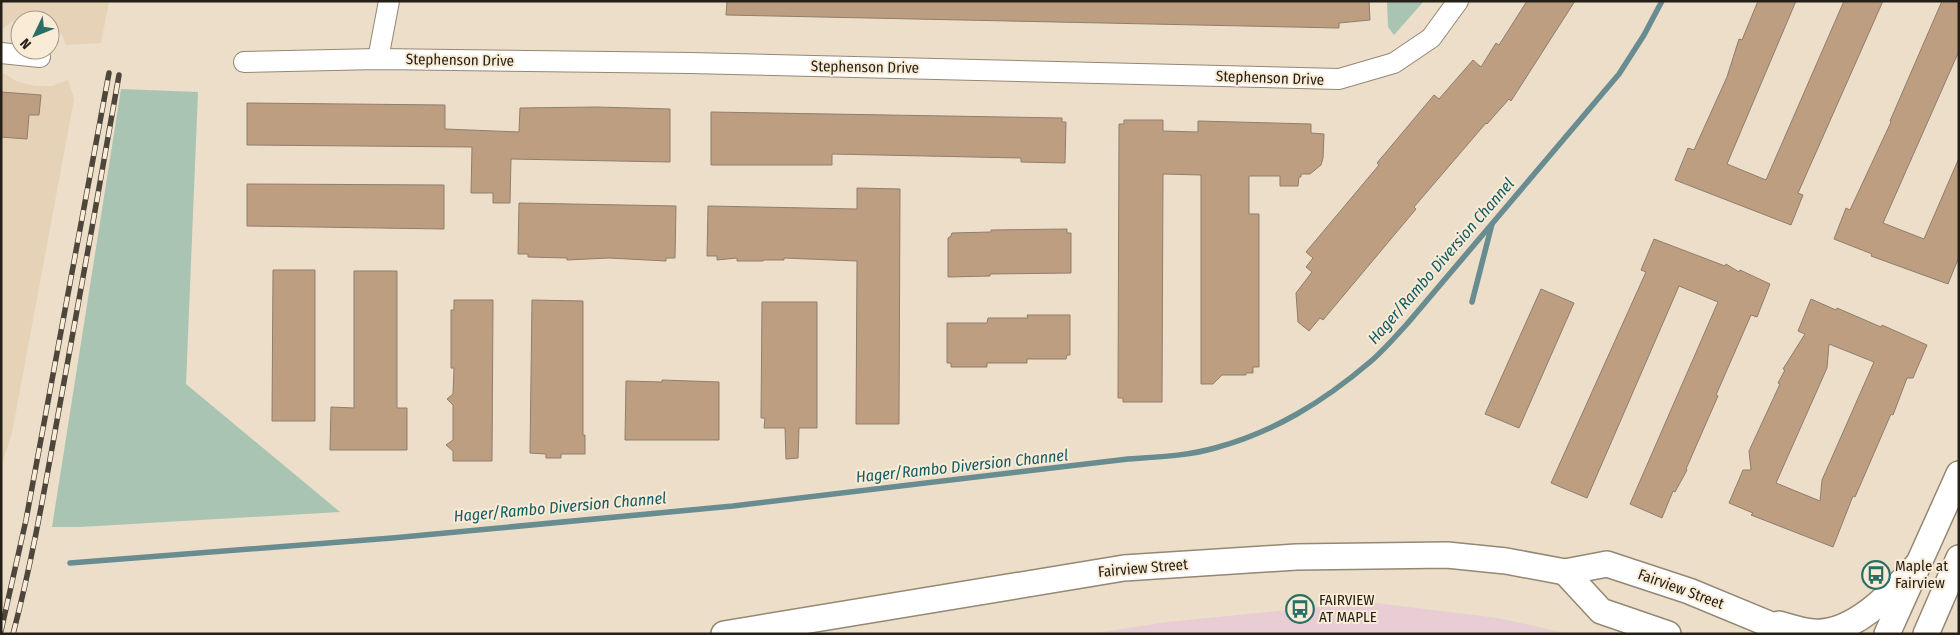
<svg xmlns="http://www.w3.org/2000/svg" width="1960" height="635" font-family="'Fira Sans Condensed',sans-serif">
	<rect width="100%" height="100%" fill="#ecdec9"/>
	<!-- commercial -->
	<polygon fill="#e8ced4" points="1368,602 1498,618 1569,634 1089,634 1167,622"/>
	<!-- built -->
	<g fill="#e5d2b7">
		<polygon points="1,1 109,1 101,43 66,45 62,35 50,20 36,16 25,16 15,19 1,30"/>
		<polygon points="1,72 18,82 35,86 52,86 68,80 74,99 12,433 1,467"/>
	</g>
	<!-- green -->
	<g fill="#a9c4b2">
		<polygon points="1387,1 1424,1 1394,35 1388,27"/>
		<polygon points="121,89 198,92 186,384 340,512 80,527 52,527"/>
	</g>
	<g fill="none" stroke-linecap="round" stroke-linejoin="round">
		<!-- stream -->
		<g stroke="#698c90" stroke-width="5.5">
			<polyline points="1472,302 1492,224"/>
			<path d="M70,563L392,538L733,506L1128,459C1157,457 1187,456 1215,448C1274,432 1323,402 1370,362C1383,351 1395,337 1407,324L1619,74L1644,35L1662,1"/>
		</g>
	</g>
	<!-- building -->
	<g fill="#be9e80" stroke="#8f7e6d" fill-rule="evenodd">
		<polygon points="727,1 1369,1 1370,20 1339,23 1339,28 726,15"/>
		<polygon points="1527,1 1575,1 1511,101 1509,99 1487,124 1486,123 1414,207 1416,209 1323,320 1320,318 1309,331 1298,322 1296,293 1312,272 1306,267 1313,258 1306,252 1379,165 1377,163 1434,95 1439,99 1473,60 1481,67 1496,43 1499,45"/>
		<polygon points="1758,1 1796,1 1727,164 1766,180 1844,1 1883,1 1798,193 1803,195 1791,225 1675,180 1688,148 1694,150 1727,77 1739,39 1742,40"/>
		<polygon points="1942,1 1959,1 1959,51 1883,223 1924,239 1959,158 1959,257 1948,284 1871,256 1872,254 1834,239 1846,208 1850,210 1891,122 1890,121"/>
		<polygon points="1,92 41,95 39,115 29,115 27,139 1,137"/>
		<polygon points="247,103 445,105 445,129 519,132 520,108 596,107 670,109 670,162 511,159 510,203 493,203 493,193 471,193 472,147 247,145"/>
		<polygon points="711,112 1062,118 1062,122 1066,122 1065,163 1021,162 1021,158 832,154 832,165 711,165"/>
		<polygon points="1124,120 1163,120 1163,131 1198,132 1198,121 1311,124 1311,133 1324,134 1323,158 1321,165 1310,174 1301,174 1301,177 1299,177 1298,186 1280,186 1280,176 1249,176 1249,214 1259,214 1259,367 1253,367 1253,373 1246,373 1246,375 1222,375 1213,384 1201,384 1201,175 1163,174 1162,402 1123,402 1123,398 1118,398 1119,124 1124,124"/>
		<polygon points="247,184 444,185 444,229 247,226"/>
		<polygon points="857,188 900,189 899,424 856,424 857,261 784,258 784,260 764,260 763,261 737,261 737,258 717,260 717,256 707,256 708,206 857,209"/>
		<polygon points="519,203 676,206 675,258 666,258 666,261 609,258 567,260 567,258 528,257 528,254 518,254"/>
		<polygon points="1067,229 1067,233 1071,233 1071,273 990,274 990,276 948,277 948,238 951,236 952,233 991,232 991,230"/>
		<polygon points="1654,239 1725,266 1726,264 1739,272 1740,270 1770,284 1757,317 1751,315 1716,395 1718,396 1686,469 1687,470 1675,492 1673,491 1662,518 1630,504 1718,302 1679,286 1587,498 1551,483 1646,272 1641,270"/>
		<polygon points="273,270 315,270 315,421 272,421"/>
		<polygon points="354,271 397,271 397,408 407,408 407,450 330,450 331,407 354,408"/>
		<polygon points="1541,289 1574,303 1519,428 1485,414"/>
		<path d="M1811,299L1836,310L1837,308L1881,327L1882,325L1927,345L1913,378H1907L1893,415L1891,414L1855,497L1853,496L1833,547L1751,515L1753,513L1729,503L1743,470H1751L1749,451L1780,384L1778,383L1785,370L1783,369L1805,334L1798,331ZM1829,344L1874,362L1822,480L1820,501L1776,483L1827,368Z"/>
		<polygon points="454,300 493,300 492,461 453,461 453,451 446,445 453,440 453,405 447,399 453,394 454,368 451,368 451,310 454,310"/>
		<polygon points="532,300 583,301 583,435 585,435 585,454 561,454 561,458 546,458 546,454 530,453"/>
		<polygon points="762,302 817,302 817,428 799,428 798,458 786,459 785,428 764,428 765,418 761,418"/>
		<polygon points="1027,315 1070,315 1070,355 1067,355 1066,359 1027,359 1027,363 987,363 987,367 951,367 951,363 947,363 947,323 987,323 988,318 1028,318"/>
		<polygon points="662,380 719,382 719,440 625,440 626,381 662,382"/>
	</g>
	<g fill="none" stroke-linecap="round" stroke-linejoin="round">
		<defs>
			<g id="minor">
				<polyline points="1,53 40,57"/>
				<polyline points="378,59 389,1"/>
				<polyline points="244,62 378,59 690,63 1339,79 1394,63 1431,38 1458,1"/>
			</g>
			<g id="major">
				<polyline points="1565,572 1601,611 1668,634"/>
				<path d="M1779,624C1790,627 1801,631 1813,632C1855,635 1894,590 1920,562"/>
				<polyline points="724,634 1124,568 1296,557 1447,555 1506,561 1565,572 1607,564 1689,591 1793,634"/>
				<polyline points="1887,634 1959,474"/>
				<polyline points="1926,634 1959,558"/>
			</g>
		</defs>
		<!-- minor casing -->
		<use href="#minor" stroke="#948773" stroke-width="22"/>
		<!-- major casing -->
		<use href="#major" stroke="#948773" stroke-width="28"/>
		<!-- minor -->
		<use href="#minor" stroke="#fff" stroke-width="20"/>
		<!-- major -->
		<use href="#major" stroke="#fff" stroke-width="25"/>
		<defs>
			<g id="rail">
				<polyline points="1,631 26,520 109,73"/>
				<path d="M13,634C33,558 46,481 60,404C80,294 100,185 119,75"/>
			</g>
		</defs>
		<!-- rail casing -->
		<use href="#rail" stroke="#4c463b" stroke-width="5.5"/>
		<!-- rail -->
		<use href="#rail" stroke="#f9ebd5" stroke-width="4" stroke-dasharray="11" stroke-linecap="butt"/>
	</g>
	<!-- icons -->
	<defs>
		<symbol id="bus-ring" viewBox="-11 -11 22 22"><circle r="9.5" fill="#f9ebd5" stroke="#296f65" stroke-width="1.5"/><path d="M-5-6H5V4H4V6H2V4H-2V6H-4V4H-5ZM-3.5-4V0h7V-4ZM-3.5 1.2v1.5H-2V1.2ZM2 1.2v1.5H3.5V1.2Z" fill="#296f65"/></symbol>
	</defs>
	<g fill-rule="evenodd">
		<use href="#bus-ring" x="1860" y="559" width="32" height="32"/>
		<use href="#bus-ring" x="1284" y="593" width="32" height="32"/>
	</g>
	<g text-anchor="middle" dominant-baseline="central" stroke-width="4" stroke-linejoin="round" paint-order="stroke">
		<!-- street labels -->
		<g font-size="15" fill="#241f17" stroke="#f9ebd5">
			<text transform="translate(460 60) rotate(1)">Stephenson Drive</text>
			<text transform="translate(865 67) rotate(1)">Stephenson Drive</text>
			<text transform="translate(1270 78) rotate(2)">Stephenson Drive</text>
			<text transform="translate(1143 568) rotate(-5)">Fairview Street</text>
			<text transform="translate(1681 589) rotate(20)">Fairview Street</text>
		</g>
		<!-- poi labels -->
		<g font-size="15" fill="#241f17" stroke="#f9ebd5" text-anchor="start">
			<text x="1895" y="566">Maple at<tspan x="1895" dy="17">Fairview</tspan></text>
			<text x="1319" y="600">FAIRVIEW<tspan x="1319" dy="17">AT MAPLE</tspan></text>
		</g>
		<!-- water labels -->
		<g font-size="16" font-style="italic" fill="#125b65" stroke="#f9ebd5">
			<text transform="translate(1441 261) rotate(-49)">Hager/Rambo Diversion Channel</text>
			<text transform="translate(962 466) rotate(-6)">Hager/Rambo Diversion Channel</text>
			<text transform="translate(560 507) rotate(-5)">Hager/Rambo Diversion Channel</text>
		</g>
	</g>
	<!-- border -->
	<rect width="1960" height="635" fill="none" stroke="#241f17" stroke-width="5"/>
	<!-- north arrow -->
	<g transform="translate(35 35) rotate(227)"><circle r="24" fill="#f9ebd5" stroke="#a49989"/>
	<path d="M0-4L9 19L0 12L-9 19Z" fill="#296f65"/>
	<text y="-8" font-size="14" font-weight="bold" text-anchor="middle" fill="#241f17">N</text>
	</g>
</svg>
